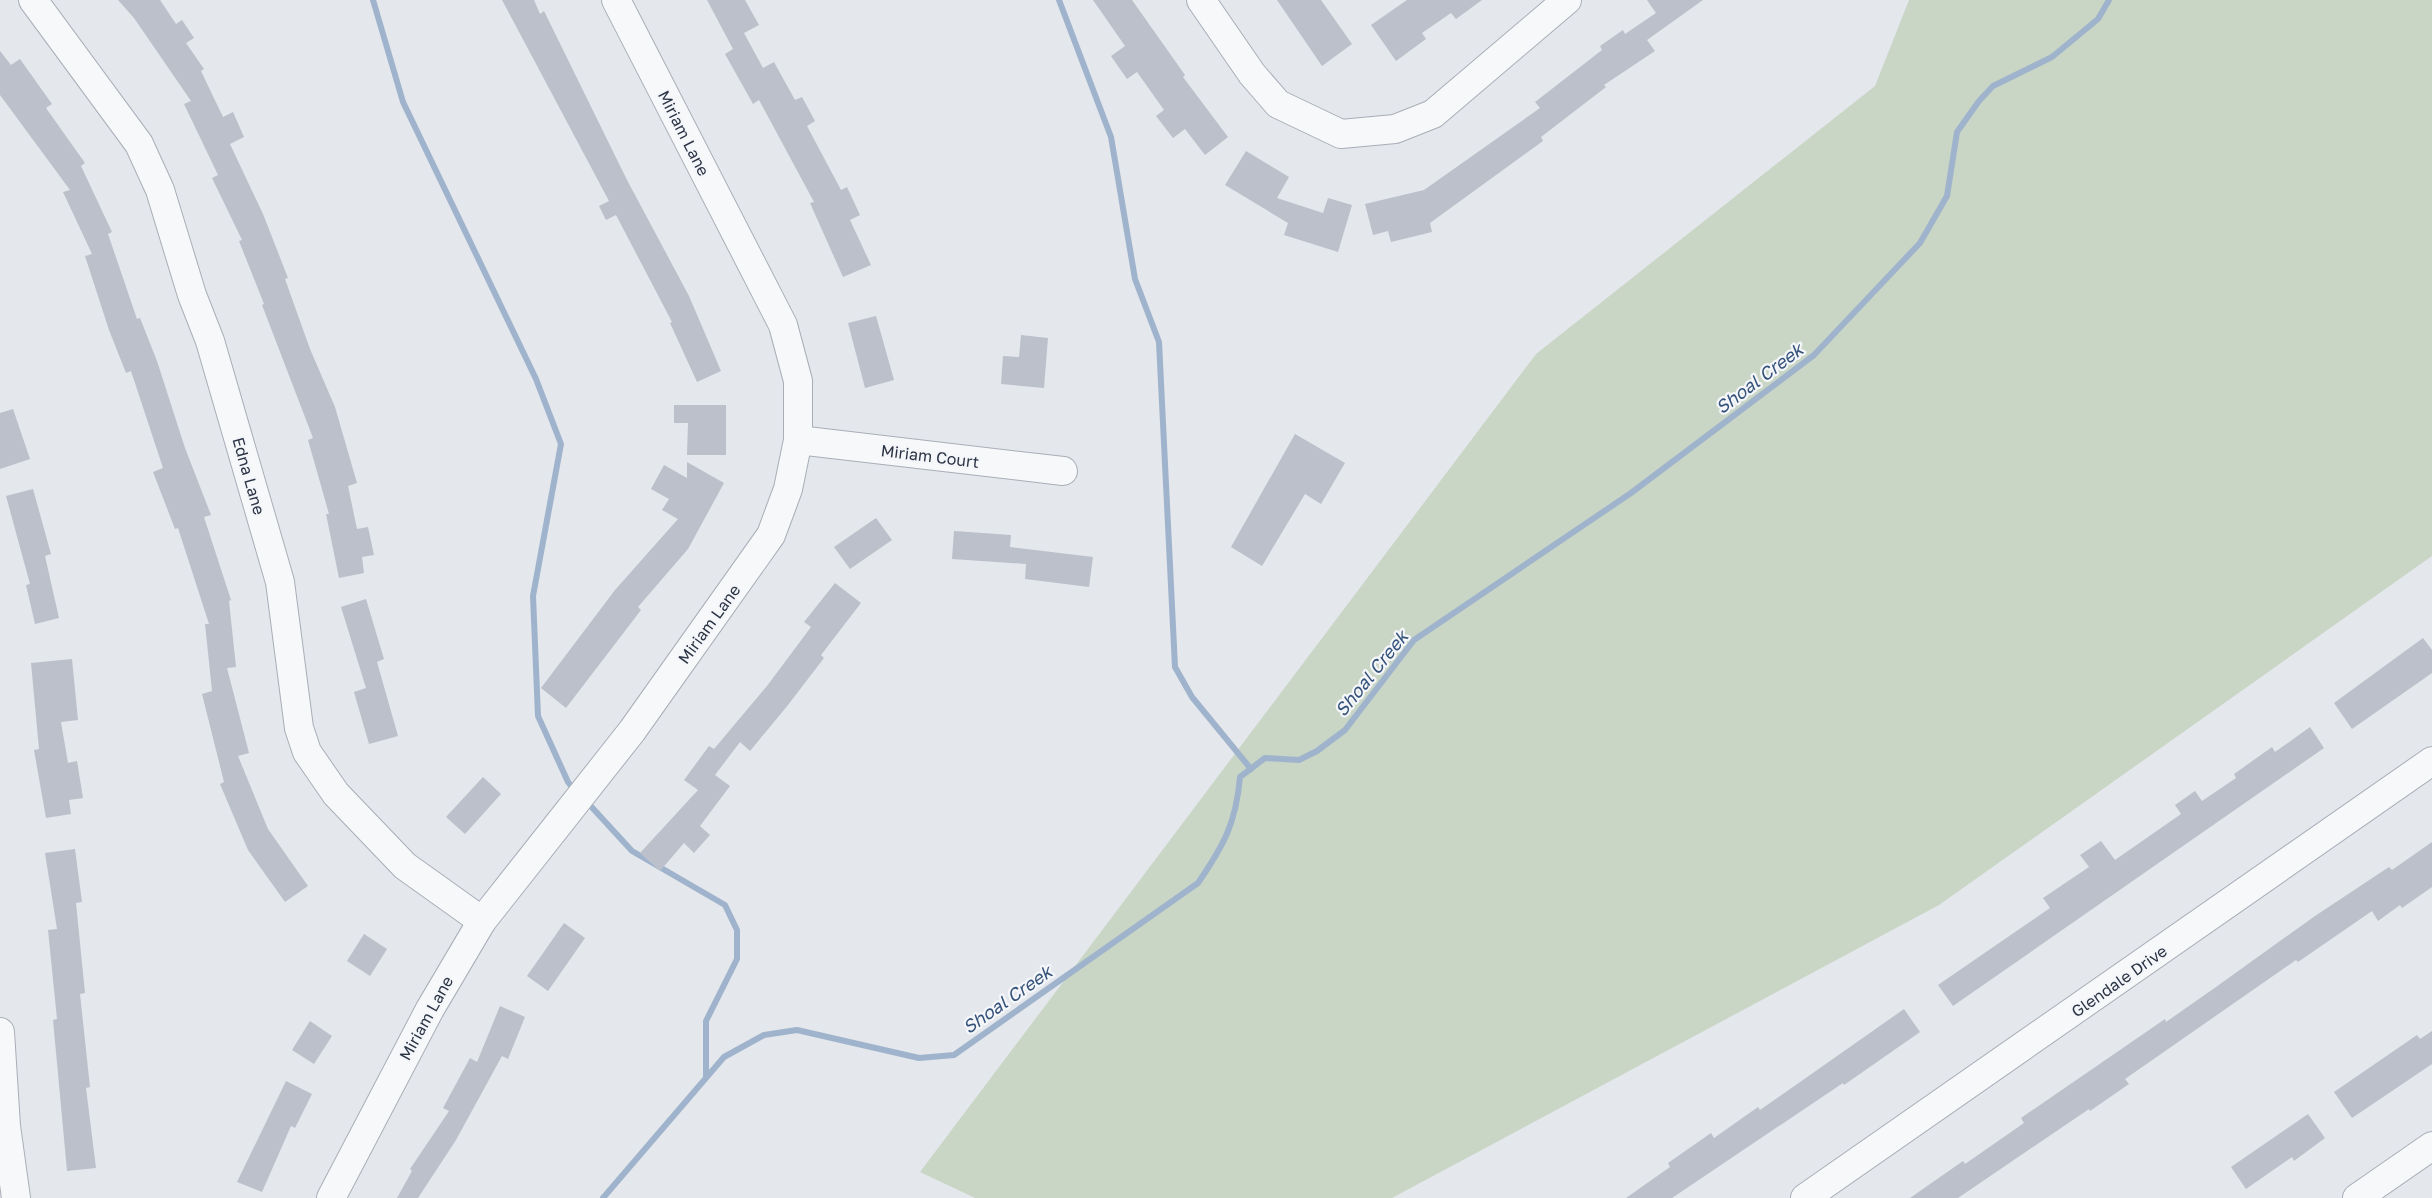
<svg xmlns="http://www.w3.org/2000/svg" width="2432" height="1198" font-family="'Golos Text',sans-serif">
	<rect width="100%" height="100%" fill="#e4e7ec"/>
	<!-- green -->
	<polygon fill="#c9d6c5" points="1909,0 2432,0 2432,556 1939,905 1392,1198 975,1198 920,1172 1536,354 1875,86"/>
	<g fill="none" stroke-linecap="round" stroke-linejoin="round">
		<!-- stream -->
		<g stroke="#9fb4cc" stroke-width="6">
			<polyline points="373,0 403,102 536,379 561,444 533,596 538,716 568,782 575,791"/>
			<polyline points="1059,0 1111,137 1135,279 1159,342 1175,667 1192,697 1251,769"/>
			<polyline points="587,802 632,851 725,905 737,930 737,959 706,1021 706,1077"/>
			<path d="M603,1198L724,1057L764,1035L797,1030L919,1058L954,1055L1198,883C1224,845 1236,823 1240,777L1265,758L1299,760L1317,751L1345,730L1414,640L1631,493L1814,355L1920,243L1947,196L1957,132L1979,101L1993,86L2052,57L2098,19L2109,0"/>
		</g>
	</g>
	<!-- building -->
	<g fill="#bbc0ca">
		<polygon points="118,0 160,0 176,24 182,20 194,38 186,43 204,69 201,71 223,117 233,112 244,137 230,144 263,214 288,278 285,279 310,349 335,407 357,483 348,486 357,529 368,527 374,555 362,557 364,573 339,578 326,514 329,514 308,440 313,438 262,305 264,304 239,241 242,240 212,178 218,175 184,104 191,101 134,18"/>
		<polygon points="502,0 534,0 540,14 544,11 627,180 689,296 721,371 697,382 670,323 672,322 616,215 606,220 599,206 609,201"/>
		<polygon points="707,0 745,0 759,25 744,33 763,68 774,62 795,100 802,97 815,121 807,126 841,190 847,187 860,215 850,220 871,265 843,277 810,203 814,202 759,100 753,104 725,54 733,49"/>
		<polygon points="1093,0 1132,0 1185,75 1183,77 1228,137 1205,155 1185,129 1173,138 1156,116 1164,110 1137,72 1127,79 1111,56 1125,46"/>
		<polygon points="1277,0 1321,0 1352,44 1322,66"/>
		<polygon points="1407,0 1482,0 1456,19 1451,13 1422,33 1426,39 1396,61 1371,25"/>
		<polygon points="1647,0 1703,0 1647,40 1655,51 1604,85 1606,87 1541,137 1543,141 1430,223 1432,232 1391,242 1388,231 1373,235 1365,204 1424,190 1540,108 1535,102 1602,50 1600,46 1623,30 1625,34 1656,13"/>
		<polygon points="0,51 11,65 20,59 52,104 46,108 85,163 81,166 112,232 108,234 137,319 140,318 157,361 185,448 211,515 204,517 231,600 229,601 236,667 227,668 249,753 238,756 268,829 308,886 285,902 248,850 220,784 224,782 202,694 212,691 205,624 209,624 178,528 175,529 153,472 163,468 131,371 126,373 109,330 85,256 92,254 63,192 70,190 0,95"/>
		<polygon points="1246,151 1289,177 1277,198 1323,213 1328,198 1352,205 1338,252 1284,235 1288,223 1225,185"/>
		<polygon points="876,316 894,380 865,388 848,323"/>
		<polygon points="1021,335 1048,338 1044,388 1001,384 1003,356 1019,357"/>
		<polygon points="674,405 726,405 726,455 687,455 688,423 674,423"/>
		<polygon points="13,409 30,459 0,469 0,413"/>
		<polygon points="1295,434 1345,463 1321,504 1305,494 1262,566 1231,547"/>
		<polygon points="687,462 724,483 688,549 638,607 641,610 566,708 541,688 615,590 678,519 662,510 669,499 651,489 664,465 687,478"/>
		<polygon points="33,489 51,554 45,556 59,618 35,624 26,585 30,584 6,496"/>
		<polygon points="876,518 892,540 850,569 834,547"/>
		<polygon points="954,531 1011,535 1010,547 1093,557 1089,587 1025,579 1026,564 952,559"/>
		<polygon points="835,583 861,603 821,655 824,658 788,705 750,751 740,742 715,775 730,786 700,826 710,835 694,853 684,843 660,871 640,853 698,790 684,780 709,746 714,749 767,686 811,627 804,622"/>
		<polygon points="366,599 384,659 377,662 398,736 369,744 354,692 366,688 341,607"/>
		<polygon points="2423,638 2432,650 2432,673 2352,729 2334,703"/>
		<polygon points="72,659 78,720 61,722 68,763 77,761 83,798 69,800 71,814 46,818 34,750 39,749 31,663"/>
		<polygon points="2310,727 2324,748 1953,1006 1938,985 2050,908 2043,898 2089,867 2080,855 2101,841 2115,860 2181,814 2175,805 2195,791 2202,801 2236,778 2234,774 2272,747 2275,752"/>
		<polygon points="483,777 501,794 465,834 446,817"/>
		<polygon points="2432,842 2432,887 2402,908 2400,905 2378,921 2372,911 2298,962 2296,960 2125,1079 2129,1084 2090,1111 2089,1109 1958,1198 1910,1198 1963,1161 1965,1164 2024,1123 2021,1118 2165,1019 2166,1022 2216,987 2315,916 2389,867 2392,870"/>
		<polygon points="75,849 82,902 76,903 85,993 80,994 90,1087 86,1088 96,1168 67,1171 53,1020 57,1019 48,930 57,929 45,853"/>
		<polygon points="564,923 585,938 548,991 527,976"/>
		<polygon points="364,934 387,949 370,976 347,961"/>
		<polygon points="500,1006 525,1017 508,1059 502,1056 456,1140 418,1198 397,1198 412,1171 410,1169 449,1111 443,1108 470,1058 477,1062"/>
		<polygon points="1904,1009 1920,1032 1844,1085 1843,1083 1672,1198 1626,1198 1670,1167 1668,1163 1711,1133 1714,1138 1758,1107 1760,1110"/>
		<polygon points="310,1021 332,1036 314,1064 292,1050"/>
		<polygon points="2432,1031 2432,1064 2352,1118 2334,1092 2417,1035 2420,1039"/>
		<polygon points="286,1081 312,1094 295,1128 291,1126 262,1192 237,1182"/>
		<polygon points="2308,1114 2325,1138 2294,1161 2292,1157 2246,1189 2231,1167"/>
	</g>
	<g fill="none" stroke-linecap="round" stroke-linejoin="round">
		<defs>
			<g id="minor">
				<polyline points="33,0 139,144 160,190 192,295 210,341 280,582 299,728 307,752 336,794 405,866 482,921"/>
				<polyline points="1201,0 1252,74 1278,104 1341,134 1395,129 1433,114 1567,0"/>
				<polyline points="798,440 1063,471"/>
				<polyline points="0,1032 6,1126 16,1198"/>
				<polyline points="331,1198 430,1009 482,921 632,731 771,535 788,489 798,440 798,381 783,325 616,0"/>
				<polyline points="1805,1198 2432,761"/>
				<polyline points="2357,1198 2432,1146"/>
			</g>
		</defs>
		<!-- minor casing -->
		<use href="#minor" stroke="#a9aeb7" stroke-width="30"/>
		<!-- minor -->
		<use href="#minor" stroke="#f7f8fa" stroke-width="28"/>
	</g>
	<g text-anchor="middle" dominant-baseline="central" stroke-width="4.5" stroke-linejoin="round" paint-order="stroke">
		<!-- street labels -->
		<g font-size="16" fill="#2b3445" stroke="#f4f6f9">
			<text transform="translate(684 133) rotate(63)">Miriam Lane</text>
			<text transform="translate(930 456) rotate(7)">Miriam Court</text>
			<text transform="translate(249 476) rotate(74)">Edna Lane</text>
			<text transform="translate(709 624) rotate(-54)">Miriam Lane</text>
			<text transform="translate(2119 981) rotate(-35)">Glendale Drive</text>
			<text transform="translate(426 1018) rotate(-61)">Miriam Lane</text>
		</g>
		<!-- water labels -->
		<g font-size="18" font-style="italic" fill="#34527a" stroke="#f4f6f9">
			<text transform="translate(1759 378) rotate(-37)">Shoal Creek</text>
			<text transform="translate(1371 673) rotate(-51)">Shoal Creek</text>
			<text transform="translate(1007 999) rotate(-35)">Shoal Creek</text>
		</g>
	</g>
</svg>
